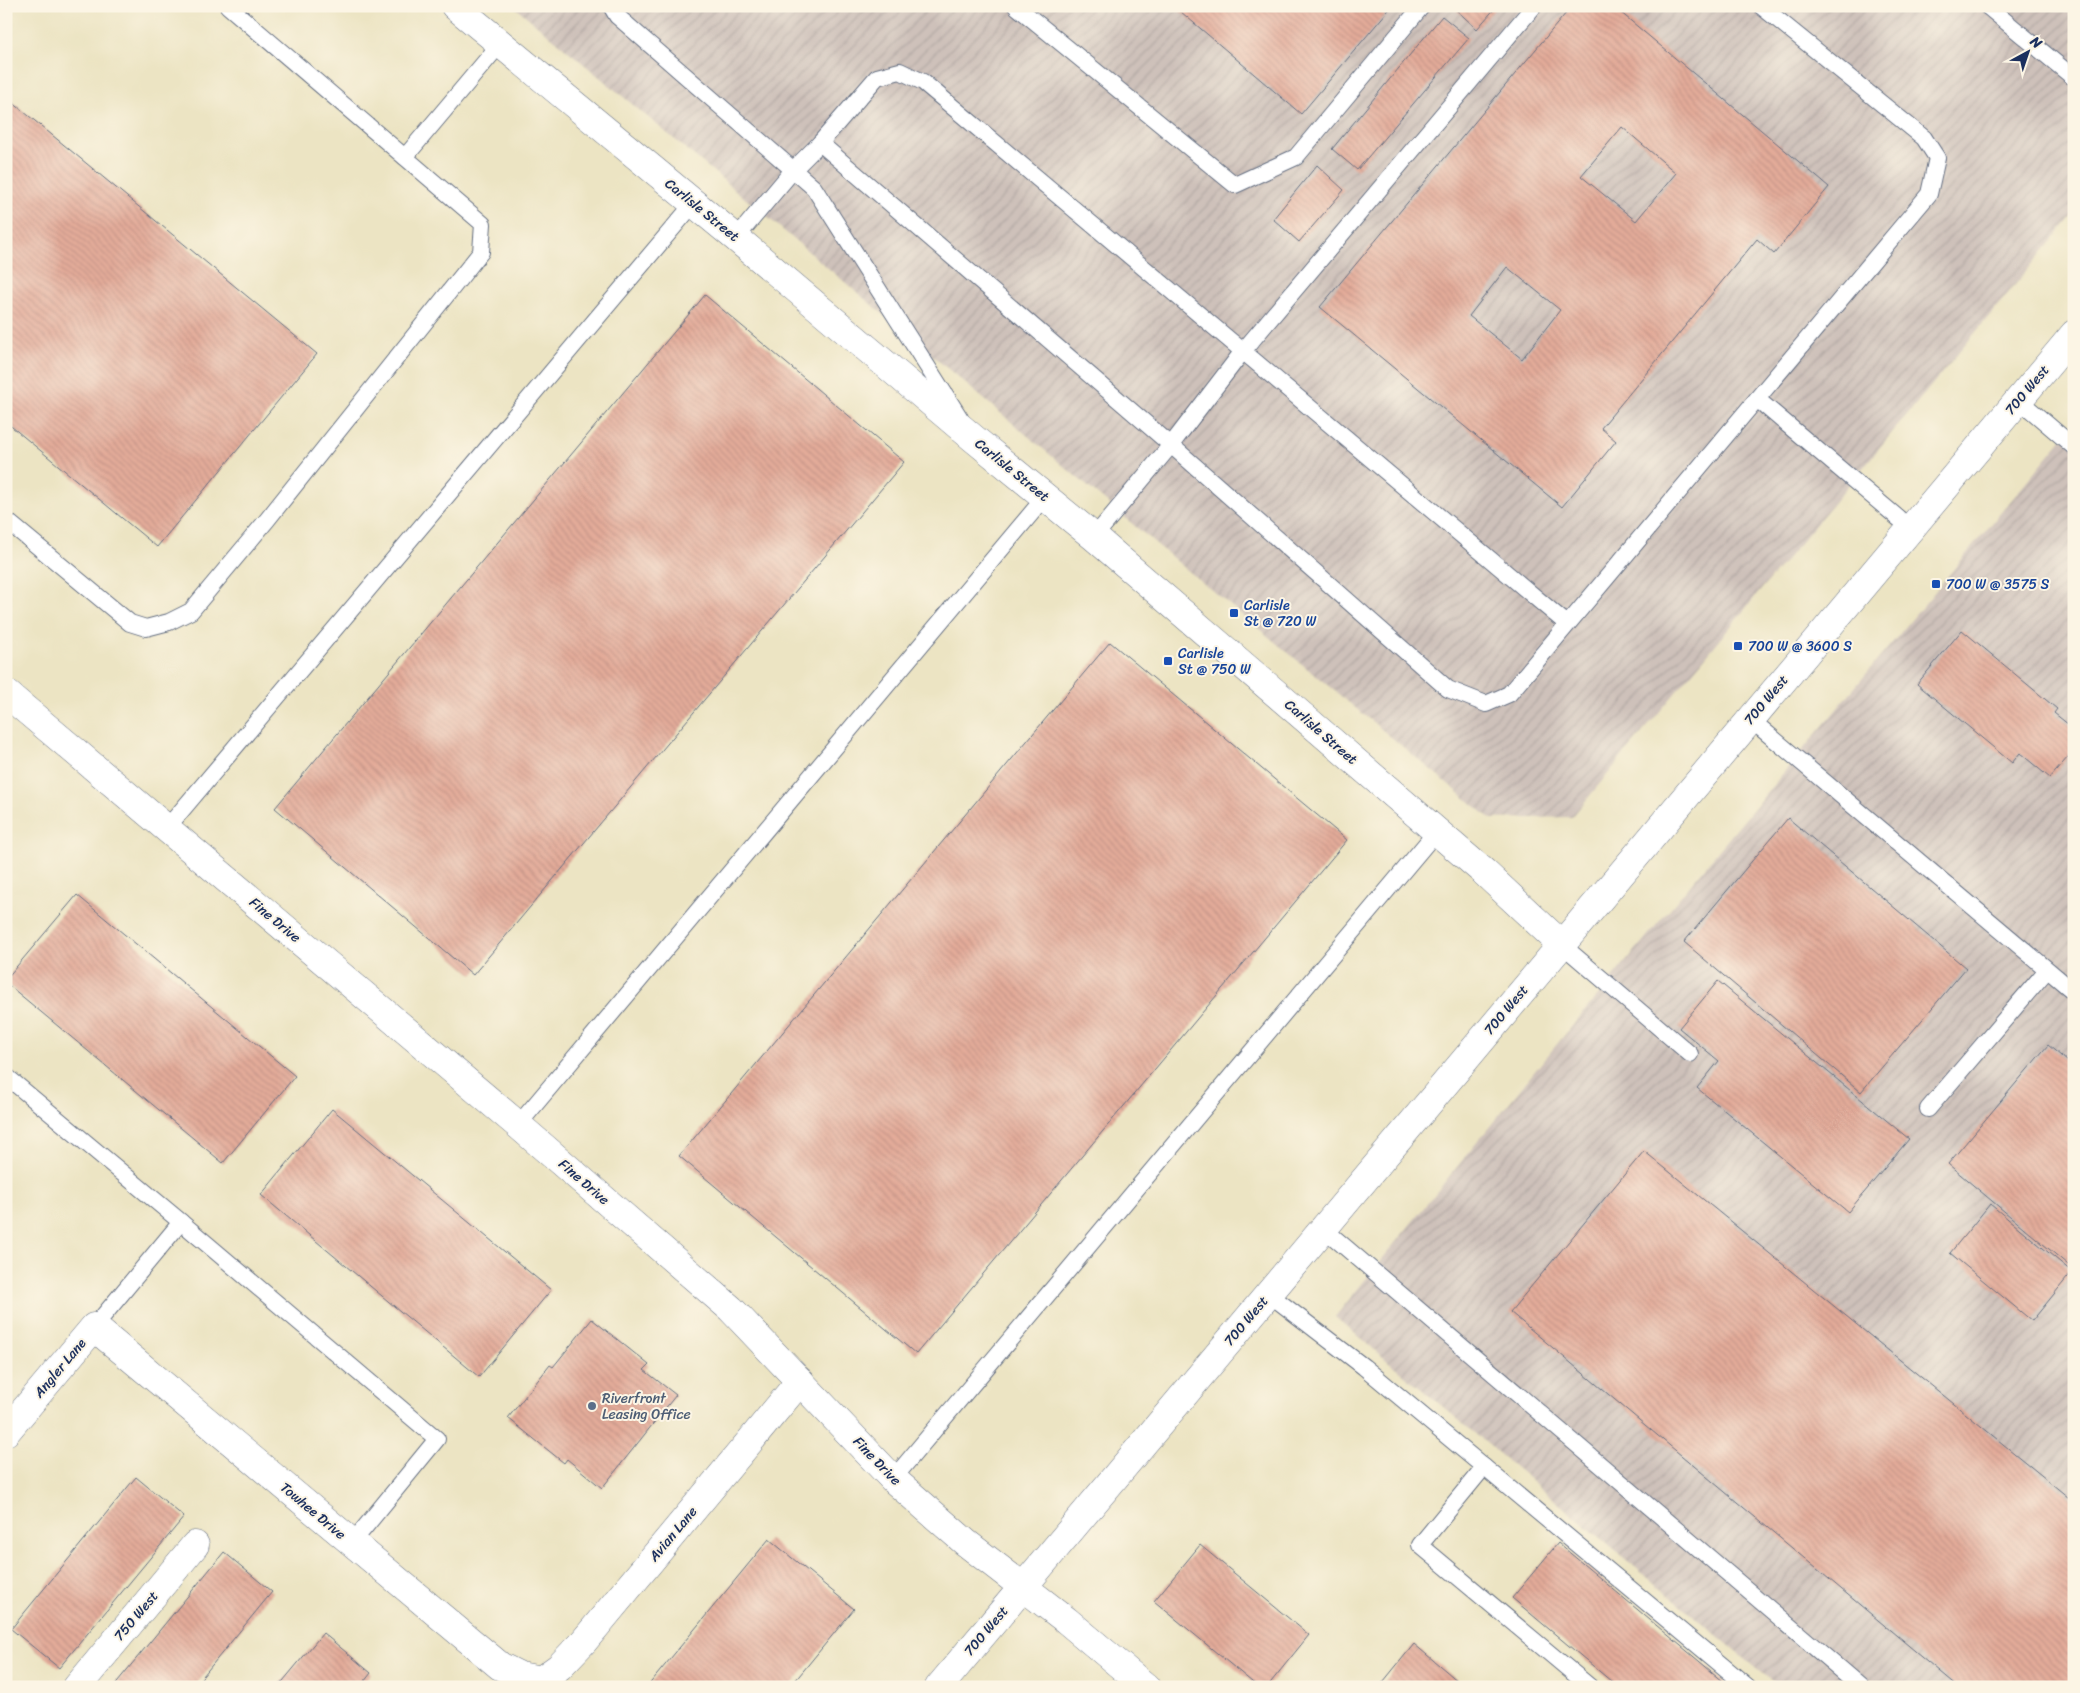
<svg xmlns="http://www.w3.org/2000/svg" width="2080" height="1693" font-family="Sriracha,sans-serif">
	<defs>
		<pattern id="industrial-furrows" width="10" height="10" patternUnits="userSpaceOnUse" patternTransform="scale(1.25)"><rect width="10" height="10" fill="#cec1ba"/><path d="M-1 1l2-2M0 10L10 0M9 11l2-2" fill="none" stroke="#b0a6a2"/></pattern>
		<pattern id="building-back-hatch" width="6" height="6" patternUnits="userSpaceOnUse" patternTransform="scale(1.25)"><rect width="6" height="6" fill="#e3ab99"/><path d="M-1 5l2 2M0 0l6 6M5-1l2 2" fill="none" stroke="#c29386"/></pattern>
	</defs>
	<rect width="100%" height="100%" fill="#fcf5e5"/>
	<filter id="ink" filterUnits="userSpaceOnUse"><feTurbulence type="fractalNoise" baseFrequency=".02" numOctaves="2"/><feDisplacementMap in="SourceGraphic" scale="10" xChannelSelector="R" yChannelSelector="G"/><feConvolveMatrix kernelMatrix="1 2 1 2 8 2 1 2 1" color-interpolation-filters="sRGB"/></filter>
	<filter id="wash" filterUnits="userSpaceOnUse"><feTurbulence type="fractalNoise" baseFrequency=".0096" numOctaves="4" result="noise"/><feDisplacementMap in="SourceGraphic" scale="20" xChannelSelector="R" yChannelSelector="G"/><feGaussianBlur stdDeviation="1.12" result="paint"/><feColorMatrix in="noise" values="0 0 0 0 0 0 0 0 0 0 0 0 0 0 0 0 0 1.4 0 .05"/><feComposite in="paint" operator="in"/></filter>
	<g filter="url(#wash)">
		<rect width="100%" height="100%" fill="#ece4c3"/>
		<!-- industrial -->
		<g fill="url(#industrial-furrows)">
			<polygon points="514,6 2074,6 2074,214 1572,817 1491,819 1186,569 715,173"/>
			<polygon points="2074,425 2074,1272 2070,1270 2074,1273 2074,1687 1779,1687 1335,1317 1543,1061"/>
		</g>
		<g id="blocks">
			<!-- building -->
			<g fill="url(#building-back-hatch)" fill-rule="evenodd">
				<polygon points="1174,6 1392,6 1301,114"/>
				<polygon points="1452,6 1497,6 1477,29"/>
				<path d="M1572,6H1613L1829,187L1774,254L1757,239L1601,428L1616,441L1562,507L1320,307ZM1622,127L1676,173L1636,221L1581,176ZM1507,267L1560,310L1522,359L1469,316Z"/>
				<polygon points="1442,16 1469,38 1357,170 1332,149"/>
				<polygon points="6,97 317,354 157,547 6,422"/>
				<polygon points="1317,165 1344,190 1299,242 1273,219"/>
				<polygon points="705,295 904,462 473,975 275,808"/>
				<polygon points="1962,630 2057,709 2054,713 2074,729 2074,750 2050,778 2020,753 2012,763 1917,684"/>
				<polygon points="1110,642 1347,840 916,1354 679,1156"/>
				<polygon points="1788,818 1966,968 1861,1092 1684,942"/>
				<polygon points="77,895 295,1076 223,1163 6,983 6,979"/>
				<polygon points="1718,981 1909,1139 1848,1212 1697,1088 1719,1061 1679,1028"/>
				<polygon points="2048,1045 2074,1067 2074,1270 1948,1164"/>
				<polygon points="332,1109 551,1290 479,1377 261,1195"/>
				<polygon points="1644,1151 2074,1502 2074,1687 1958,1687 1510,1312"/>
				<polygon points="1990,1204 2072,1272 2032,1321 1950,1253"/>
				<polygon points="592,1319 649,1365 644,1370 676,1395 602,1488 567,1459 564,1463 508,1418 550,1365 553,1367"/>
				<polygon points="136,1477 184,1517 59,1668 11,1629"/>
				<polygon points="769,1539 854,1609 790,1687 647,1687"/>
				<polygon points="1558,1543 1730,1687 1618,1687 1512,1598"/>
				<polygon points="1200,1545 1309,1635 1267,1687 1258,1687 1154,1601"/>
				<polygon points="224,1552 272,1592 194,1687 113,1687"/>
				<polygon points="323,1633 371,1673 360,1687 278,1687"/>
				<polygon points="1414,1644 1465,1687 1379,1687"/>
			</g>
		</g>
	</g>
	<g filter="url(#ink)">
		<use href="#blocks" fill-opacity="0" stroke="#646e81" stroke-width="1"/>
		<g fill="none" stroke-linecap="round" stroke-linejoin="round">
			<defs>
				<g id="service">
					<polyline points="611,6 617,16 814,188 960,418"/>
					<polyline points="1016,6 1235,185 1296,157 1422,6"/>
					<polyline points="1987,6 2074,78"/>
					<polyline points="405,157 500,44"/>
					<polyline points="736,238 794,169 820,143"/>
					<polyline points="1757,399 1910,528"/>
					<polyline points="2019,400 2074,447"/>
					<polyline points="6,520 130,623 146,628 169,622 191,611 267,520 481,252 483,224 228,6"/>
					<polyline points="1094,537 1171,445 1243,351 1534,6"/>
					<polyline points="1567,624 923,82 900,71 877,77 820,143 1171,445 1448,689 1486,704 1509,694 1929,194 1937,158 1924,138 1761,6"/>
					<polyline points="1750,719 2074,992"/>
					<polyline points="166,829 694,203"/>
					<polyline points="1561,944 1690,1054"/>
					<polyline points="6,1076 181,1222 94,1327"/>
					<polyline points="1928,1109 2047,970"/>
					<polyline points="518,1125 1045,497"/>
					<polyline points="181,1222 437,1439 352,1543"/>
					<polyline points="1324,1229 1861,1687"/>
					<polyline points="1269,1294 1364,1367 1748,1687"/>
					<polyline points="1484,1467 1420,1545 1590,1687"/>
					<polyline points="893,1479 1436,832"/>
				</g>
				<g id="minor">
					<polyline points="455,6 736,238 973,438 1094,537 1484,872 1561,944"/>
					<polyline points="6,693 518,1125 731,1309 893,1479 965,1542 1066,1620 1146,1687"/>
					<polyline points="6,1432 94,1327 500,1666 520,1676 541,1680 559,1667 584,1641 800,1381"/>
					<polyline points="77,1687 195,1545"/>
				</g>
				<polyline id="tertiary" points="939,1687 2074,334"/>
			</defs>
			<!-- service casing -->
			<use href="#service" stroke="#646e81" stroke-width="18"/>
			<!-- minor casing -->
			<use href="#minor" stroke="#646e81" stroke-width="29"/>
			<!-- tertiary casing -->
			<use href="#tertiary" stroke="#646e81" stroke-width="29"/>
			<!-- service -->
			<use href="#service" stroke="#fff" stroke-width="16"/>
			<!-- minor -->
			<use href="#minor" stroke="#fff" stroke-width="28"/>
			<!-- tertiary -->
			<use href="#tertiary" stroke="#fff" stroke-width="28"/>
		</g>
	</g>
	<!-- markers -->
	<g fill="#1a4fb4" stroke="#fcf5e5" stroke-width="2">
		<rect x="1931" y="579" width="10" height="10" rx="2.5"/>
		<rect x="1229" y="608" width="10" height="10" rx="2.5"/>
		<rect x="1733" y="641" width="10" height="10" rx="2.5"/>
		<rect x="1163" y="656" width="10" height="10" rx="2.5"/>
	</g>
	<circle fill="#5c6f8a" stroke="#fcf5e5" stroke-width="2" cx="592" cy="1406" r="5"/>
	<g text-anchor="middle" dominant-baseline="central" stroke-width="4" stroke-linejoin="round" paint-order="stroke">
		<!-- street labels -->
		<g font-size="14" fill="#1b2f5e" stroke="#fcf5e5">
			<text transform="translate(702 210) rotate(39)">Carlisle Street</text>
			<text transform="translate(2027 390) rotate(-50)">700 West</text>
			<text transform="translate(1012 470) rotate(39)">Carlisle Street</text>
			<text transform="translate(1766 700) rotate(-50)">700 West</text>
			<text transform="translate(1321 732) rotate(41)">Carlisle Street</text>
			<text transform="translate(275 920) rotate(40)">Fine Drive</text>
			<text transform="translate(1506 1010) rotate(-50)">700 West</text>
			<text transform="translate(584 1182) rotate(41)">Fine Drive</text>
			<text transform="translate(1246 1321) rotate(-50)">700 West</text>
			<text transform="translate(60 1368) rotate(-50)">Angler Lane</text>
			<text transform="translate(877 1461) rotate(46)">Fine Drive</text>
			<text transform="translate(313 1511) rotate(40)">Towhee Drive</text>
			<text transform="translate(673 1534) rotate(-50)">Avian Lane</text>
			<text transform="translate(136 1616) rotate(-50)">750 West</text>
			<text transform="translate(986 1631) rotate(-50)">700 West</text>
		</g>
		<!-- transit labels -->
		<g font-size="14" fill="#164399" stroke="#fcf5e5" text-anchor="start">
			<text x="1946" y="584">700 W @ 3575 S</text>
			<text x="1244" y="605">Carlisle<tspan x="1244" dy="16">St @ 720 W</tspan></text>
			<text x="1748" y="646">700 W @ 3600 S</text>
			<text x="1178" y="653">Carlisle<tspan x="1178" dy="16">St @ 750 W</tspan></text>
		</g>
		<!-- service labels -->
		<g font-size="14" fill="#4e5e75" stroke="#fcf5e5" text-anchor="start">
			<text x="602" y="1398">Riverfront<tspan x="602" dy="16">Leasing Office</tspan></text>
		</g>
	</g>
	<!-- margin -->
	<rect width="2080" height="1693" fill="none" stroke="#fcf5e5" stroke-width="25"/>
	<!-- north arrow -->
	<g transform="translate(2028 52) rotate(40)" stroke="#fcf5e5" stroke-width="4" paint-order="stroke">
	<path d="M0-4L9 19L0 12L-9 19Z" fill="#1b2f5e"/>
	<text y="-8" font-size="14" font-weight="bold" text-anchor="middle" fill="#1b2f5e">N</text>
	</g>
</svg>
